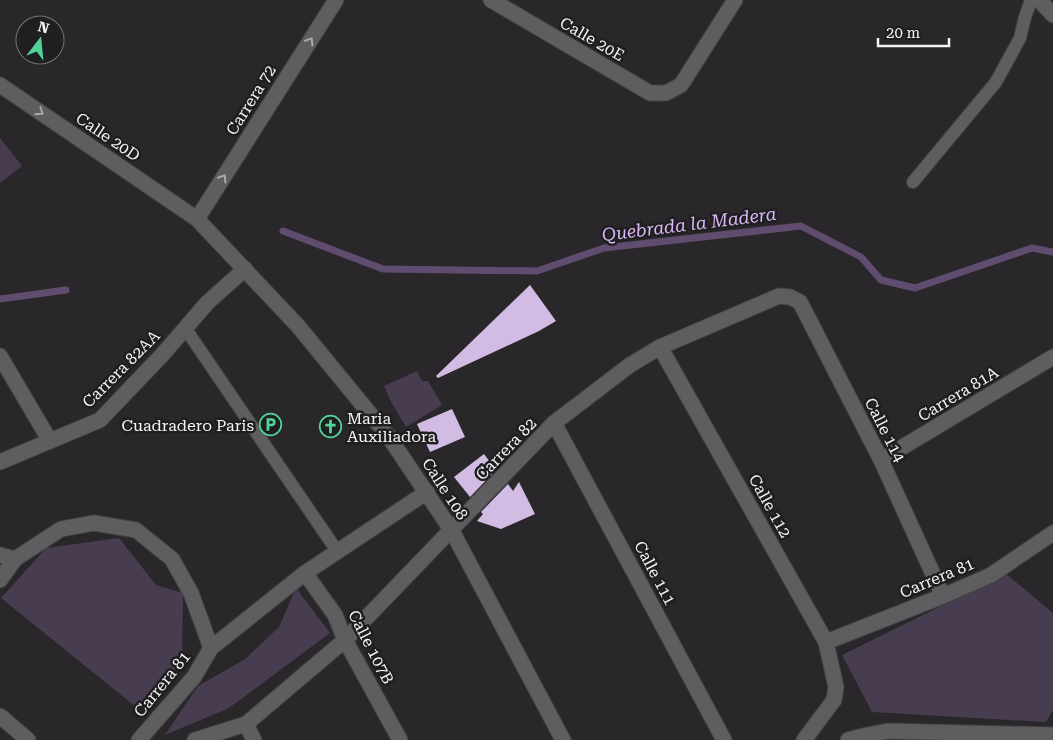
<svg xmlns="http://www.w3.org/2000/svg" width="1053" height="740" font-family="'Roboto Serif',serif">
	<rect width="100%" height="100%" fill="#29272a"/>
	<!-- green -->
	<g fill="#483c51">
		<polygon points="0,138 22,166 0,183"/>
		<polygon points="417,371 422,381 428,381 442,405 406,427 391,402 384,386"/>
		<polygon points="119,538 156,585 183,593 182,663 136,707 1,598 46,548"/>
		<polygon points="1006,574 1053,613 1053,710 1046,722 872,712 842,655"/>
		<polygon points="296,588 330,633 229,708 165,735 198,686 245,659 279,627"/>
	</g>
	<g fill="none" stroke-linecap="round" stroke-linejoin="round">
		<!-- stream -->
		<g stroke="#604c6f" stroke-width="7">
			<polyline points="283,231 383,269 537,271 604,248 801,226 861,257 881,280 915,288 1032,248 1053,252"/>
			<polyline points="0,299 66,290"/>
		</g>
	</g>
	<!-- building -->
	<g fill="#d2bce4">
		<polygon points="530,285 556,321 539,331 438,378 436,376"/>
		<polygon points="452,409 465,437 430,452 417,424"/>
		<polygon points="484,454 496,470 470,497 454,477"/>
		<polygon points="519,482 535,514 501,529 477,521 483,514 481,512 508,484 513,491"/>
	</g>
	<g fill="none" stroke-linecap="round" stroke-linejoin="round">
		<defs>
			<g id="service">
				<polyline points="913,182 996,82 1020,38 1025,17 1031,0"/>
				<polyline points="185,328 337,551"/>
			</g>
			<g id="pedestrian">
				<polyline points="0,555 15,559"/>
				<polyline points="0,716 28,740"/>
			</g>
			<g id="minor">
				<polyline points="491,0 650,93 666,93 681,85 735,0"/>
				<polyline points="1039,0 1053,15"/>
				<polyline points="660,347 826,642 836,687 834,700 804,740"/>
				<polyline points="0,356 50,441"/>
				<polyline points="554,423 724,740"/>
				<polyline points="881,460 1053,357"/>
				<polyline points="0,462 100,420 163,354 207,303 245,269"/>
				<polyline points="305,573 335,615 345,640 400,740"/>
				<polyline points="826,642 943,596 991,575 1053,533"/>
				<polyline points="211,648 305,573 427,492"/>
				<polyline points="246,724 254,740"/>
				<polyline points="195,740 246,724 345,640 554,423 630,365 660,347 779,296 790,297 800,302 881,460 943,596"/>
				<polyline points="848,740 863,736 888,731 1053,735"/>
			</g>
			<g id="tertiary">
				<polyline points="0,85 197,219 298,326 389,437 452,531 563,740"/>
				<polyline points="197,219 336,0"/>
				<polyline points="0,580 15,559 61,529 94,523 136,530 172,559 191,593 211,648 194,677 139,740"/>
			</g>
		</defs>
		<!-- service casing -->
		<use href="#service" stroke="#434244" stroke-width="14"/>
		<!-- pedestrian casing -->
		<use href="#pedestrian" stroke="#434244" stroke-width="17"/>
		<!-- minor casing -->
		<use href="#minor" stroke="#434244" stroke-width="17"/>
		<!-- tertiary casing -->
		<use href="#tertiary" stroke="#434244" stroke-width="17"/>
		<!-- service -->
		<use href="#service" stroke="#5e5d5f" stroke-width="12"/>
		<!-- pedestrian -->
		<use href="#pedestrian" stroke="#5e5d5f" stroke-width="15"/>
		<!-- minor -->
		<use href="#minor" stroke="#5e5d5f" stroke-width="15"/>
		<!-- tertiary -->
		<use href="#tertiary" stroke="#5e5d5f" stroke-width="15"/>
	</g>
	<!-- one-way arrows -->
	<defs><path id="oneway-chevron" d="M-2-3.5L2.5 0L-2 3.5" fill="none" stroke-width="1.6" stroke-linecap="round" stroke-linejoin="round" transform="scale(1.25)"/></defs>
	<g stroke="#a9a8aa">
		<use href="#oneway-chevron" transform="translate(310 41) rotate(-58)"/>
		<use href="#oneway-chevron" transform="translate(40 112) rotate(34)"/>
		<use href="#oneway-chevron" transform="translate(223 178) rotate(-58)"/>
	</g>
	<!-- icons -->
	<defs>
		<symbol id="parking-ring" viewBox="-11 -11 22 22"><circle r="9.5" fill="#1f1e20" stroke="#51d398" stroke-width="1.5"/><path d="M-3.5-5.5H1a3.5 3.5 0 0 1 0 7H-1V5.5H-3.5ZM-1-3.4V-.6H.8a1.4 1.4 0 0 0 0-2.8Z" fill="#51d398"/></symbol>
		<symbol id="church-ring" viewBox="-11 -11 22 22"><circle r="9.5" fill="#1f1e20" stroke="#51d398" stroke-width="1.5"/><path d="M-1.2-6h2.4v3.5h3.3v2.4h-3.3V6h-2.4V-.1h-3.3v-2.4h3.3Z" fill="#51d398"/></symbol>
	</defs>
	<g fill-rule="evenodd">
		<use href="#parking-ring" x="258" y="412" width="25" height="25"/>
		<use href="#church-ring" x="318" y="414" width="25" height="25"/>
	</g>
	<g text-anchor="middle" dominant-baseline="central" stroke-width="5" stroke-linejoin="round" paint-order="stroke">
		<!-- street labels -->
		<g font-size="16" fill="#f4f3f5" stroke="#1f1e20">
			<text transform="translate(592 39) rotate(30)">Calle 20E</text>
			<text transform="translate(251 100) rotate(-58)">Carrera 72</text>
			<text transform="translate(108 137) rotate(34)">Calle 20D</text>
			<text transform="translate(121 369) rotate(-45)">Carrera 82AA</text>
			<text transform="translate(958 394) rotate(-31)">Carrera 81A</text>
			<text transform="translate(885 430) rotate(63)">Calle 114</text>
			<text transform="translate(506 449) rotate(-46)">Carrera 82</text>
			<text transform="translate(445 489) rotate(57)">Calle 108</text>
			<text transform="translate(770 506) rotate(61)">Calle 112</text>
			<text transform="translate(655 573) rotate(62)">Calle 111</text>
			<text transform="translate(937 578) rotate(-23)">Carrera 81</text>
			<text transform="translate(371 647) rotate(63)">Calle 107B</text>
			<text transform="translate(162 684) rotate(-51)">Carrera 81</text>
		</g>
		<!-- poi labels -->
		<g font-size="16" fill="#f4f3f5" stroke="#1f1e20" text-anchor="start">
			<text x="347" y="418">Maria<tspan x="347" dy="18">Auxiliadora</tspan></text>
			<text x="254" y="425" text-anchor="end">Cuadradero Paris</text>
		</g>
		<!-- water labels -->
		<g font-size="18" font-style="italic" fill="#dbb8f5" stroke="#1f1e20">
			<text transform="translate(689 224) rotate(-7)">Quebrada la Madera</text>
		</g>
	</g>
	<!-- north arrow -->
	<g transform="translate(40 40) rotate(16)"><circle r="24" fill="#1f1e20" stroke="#747375"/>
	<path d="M0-4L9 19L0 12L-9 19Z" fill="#51d398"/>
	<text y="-8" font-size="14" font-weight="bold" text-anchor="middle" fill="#f4f3f5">N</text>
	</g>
	<!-- scale -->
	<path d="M878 38v8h71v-8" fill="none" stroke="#f4f3f5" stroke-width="2.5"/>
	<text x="886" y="38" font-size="15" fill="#f4f3f5" stroke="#1f1e20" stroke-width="4" paint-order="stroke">20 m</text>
</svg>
